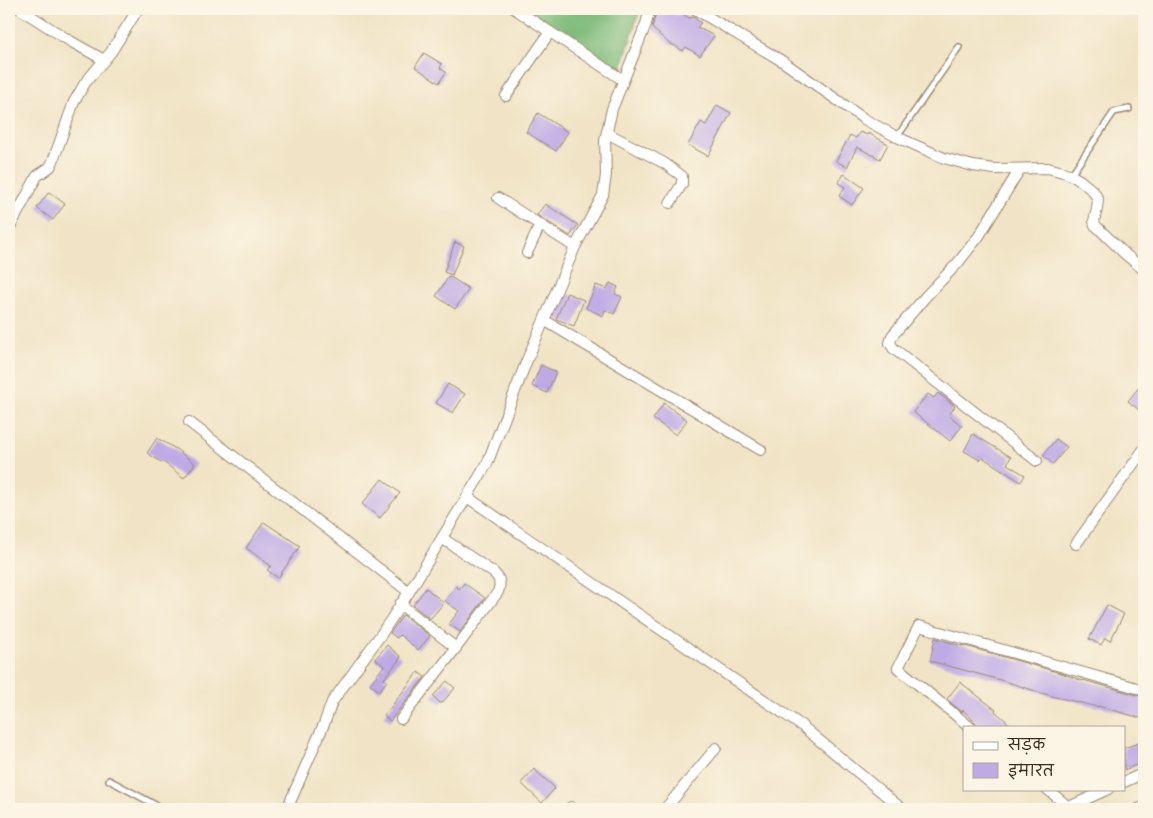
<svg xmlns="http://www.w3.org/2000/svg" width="1153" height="818" font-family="Itim,'Playpen Sans Deva',sans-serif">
	<rect width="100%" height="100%" fill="#fcf5e5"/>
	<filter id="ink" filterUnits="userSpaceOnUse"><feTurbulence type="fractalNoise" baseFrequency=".02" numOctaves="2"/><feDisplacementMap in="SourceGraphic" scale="10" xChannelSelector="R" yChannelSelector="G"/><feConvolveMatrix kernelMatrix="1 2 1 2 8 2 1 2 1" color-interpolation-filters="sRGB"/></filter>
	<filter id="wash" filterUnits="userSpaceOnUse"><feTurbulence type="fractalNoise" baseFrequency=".0096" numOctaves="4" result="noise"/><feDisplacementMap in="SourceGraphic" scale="20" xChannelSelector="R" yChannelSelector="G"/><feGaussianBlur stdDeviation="1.12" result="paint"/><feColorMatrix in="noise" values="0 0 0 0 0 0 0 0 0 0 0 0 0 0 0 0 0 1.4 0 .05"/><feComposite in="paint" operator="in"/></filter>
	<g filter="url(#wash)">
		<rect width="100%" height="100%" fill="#f1e4c6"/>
		<!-- forest -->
		<polygon fill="#7fbc7b" stroke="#5d734c" points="529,9 640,9 620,72"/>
		<g id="blocks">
			<!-- building -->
			<g fill="#bfaae6">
				<polygon points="659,9 667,9 676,16 680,12 689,18 693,17 701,23 697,27 714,36 700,56 686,47 683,51 674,45 671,45 652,28 656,13"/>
				<polygon points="424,53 442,64 440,68 446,72 439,83 415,67"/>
				<polygon points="717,105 731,113 708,156 688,145 701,122 706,125"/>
				<polygon points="538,113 568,132 556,151 526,132"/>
				<polygon points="860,132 867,135 868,133 888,144 880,159 857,147 847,167 836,161 850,135 856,138"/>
				<polygon points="844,174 864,188 852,205 839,196 845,187 838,183"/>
				<polygon points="49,192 65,204 53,220 37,208"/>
				<polygon points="545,204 578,225 570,236 537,215"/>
				<polygon points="455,242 464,246 452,275 444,272"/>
				<polygon points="449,276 469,289 455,309 436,296"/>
				<polygon points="610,283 618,287 615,294 622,297 614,314 605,310 603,316 586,308 596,285 607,289"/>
				<polygon points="567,293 584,300 574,326 556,319"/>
				<polygon points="541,365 556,372 547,393 532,386"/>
				<polygon points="1144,381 1144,414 1128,401"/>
				<polygon points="448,384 465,394 453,413 436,403"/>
				<polygon points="938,393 955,406 949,415 962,426 950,441 913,412 928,394 934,398"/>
				<polygon points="664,403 687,420 676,435 653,419"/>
				<polygon points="973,434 1011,457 1007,464 1025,475 1021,482 982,457 980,460 964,451"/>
				<polygon points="157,438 176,449 195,464 184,478 162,461 161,462 147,453"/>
				<polygon points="1056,439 1067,447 1053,464 1043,455"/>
				<polygon points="382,479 400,493 380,518 362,504"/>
				<polygon points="264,522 300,546 278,578 267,570 271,566 246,548"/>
				<polygon points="464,583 485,598 460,632 449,624 459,611 445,601 456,586 459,589"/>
				<polygon points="426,588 444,603 430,619 413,605"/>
				<polygon points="1107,605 1124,614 1110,641 1105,638 1101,645 1089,639"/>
				<polygon points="403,615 430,636 418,650 400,635 397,638 390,633"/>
				<polygon points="935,638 962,646 962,645 1064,674 1083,681 1083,680 1144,697 1144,719 1098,706 1098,707 1051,696 1004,681 930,661"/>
				<polygon points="387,645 401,657 384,679 387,681 379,691 370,684 384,666 375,659"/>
				<polygon points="418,672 425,677 390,721 384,716"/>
				<polygon points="447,681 455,688 441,704 433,696"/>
				<polygon points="960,682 996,710 995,711 1013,727 980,727 963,710 962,712 950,702 947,699"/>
				<polygon points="1144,741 1144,762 1124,770 1124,748"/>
				<polygon points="534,769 555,788 542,803 521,783"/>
			</g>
		</g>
	</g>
	<g filter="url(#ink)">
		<use href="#blocks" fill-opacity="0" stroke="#968772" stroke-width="1"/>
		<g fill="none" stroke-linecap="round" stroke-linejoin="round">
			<defs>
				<g id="lane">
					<polyline points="897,137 959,47"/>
					<polyline points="1071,175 1114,112 1129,109"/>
					<polyline points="109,780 163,809"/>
				</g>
				<g id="street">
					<polyline points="20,9 70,41 104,60"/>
					<polyline points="515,9 623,80"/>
					<polyline points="695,9 782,61 864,119 897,137 944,158 973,166 994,169 1048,168 1063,172 1071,175 1081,181 1093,191 1098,199 1097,209 1094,221 1095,225 1125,254 1144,270"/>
					<polyline points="506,96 550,32"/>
					<polyline points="607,133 664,163 682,176 682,184 670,203"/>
					<polyline points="1020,169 979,236 957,264 926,296 892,336 890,343 893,348 1037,461"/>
					<polyline points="498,198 575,247"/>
					<polyline points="9,229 37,176 50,167 53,161 74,102 85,83 111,52 138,9"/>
					<polyline points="527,253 540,225"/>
					<polyline points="544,320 761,450"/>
					<polyline points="189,422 409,592"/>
					<polyline points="467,497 802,726 902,809"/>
					<polyline points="1076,544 1144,449"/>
					<polyline points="400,604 456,648"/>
					<path d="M401,719L456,648L498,592C501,583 500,579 494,573L442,538"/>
					<polyline points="970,727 898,668 919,626 1144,690"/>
					<polyline points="1124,782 1144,773"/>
					<polyline points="1047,789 1071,809"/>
					<polyline points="1069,807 1108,789"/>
					<polyline points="287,809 324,724 332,702 382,633 409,592 487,464 527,360 575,247 603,195 606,175 605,140 612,109 646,24 650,9"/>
					<polyline points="570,809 571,807"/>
					<polyline points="665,809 716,748"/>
					<polyline points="1138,809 1144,807"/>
				</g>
			</defs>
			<!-- lane casing -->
			<use href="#lane" stroke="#968772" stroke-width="8"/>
			<!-- street casing -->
			<use href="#street" stroke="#968772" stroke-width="12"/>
			<!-- lane -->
			<use href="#lane" stroke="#fff" stroke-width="5"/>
			<!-- street -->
			<use href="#street" stroke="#fff" stroke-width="10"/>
		</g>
	</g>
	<!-- margin -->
	<rect width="1153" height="818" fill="none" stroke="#fcf5e5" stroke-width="30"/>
	<!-- legend -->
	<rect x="963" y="726" width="162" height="65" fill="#fcf5e5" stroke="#afa495"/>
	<rect x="973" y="742" width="25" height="8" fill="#ffffff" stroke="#afa495"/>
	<text x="1008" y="750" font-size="15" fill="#3b2a1e">सड़क</text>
	<rect x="973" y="763" width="25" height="15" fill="#bfaae6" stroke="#afa495"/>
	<text x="1008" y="776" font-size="15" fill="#3b2a1e">इमारत</text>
</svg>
